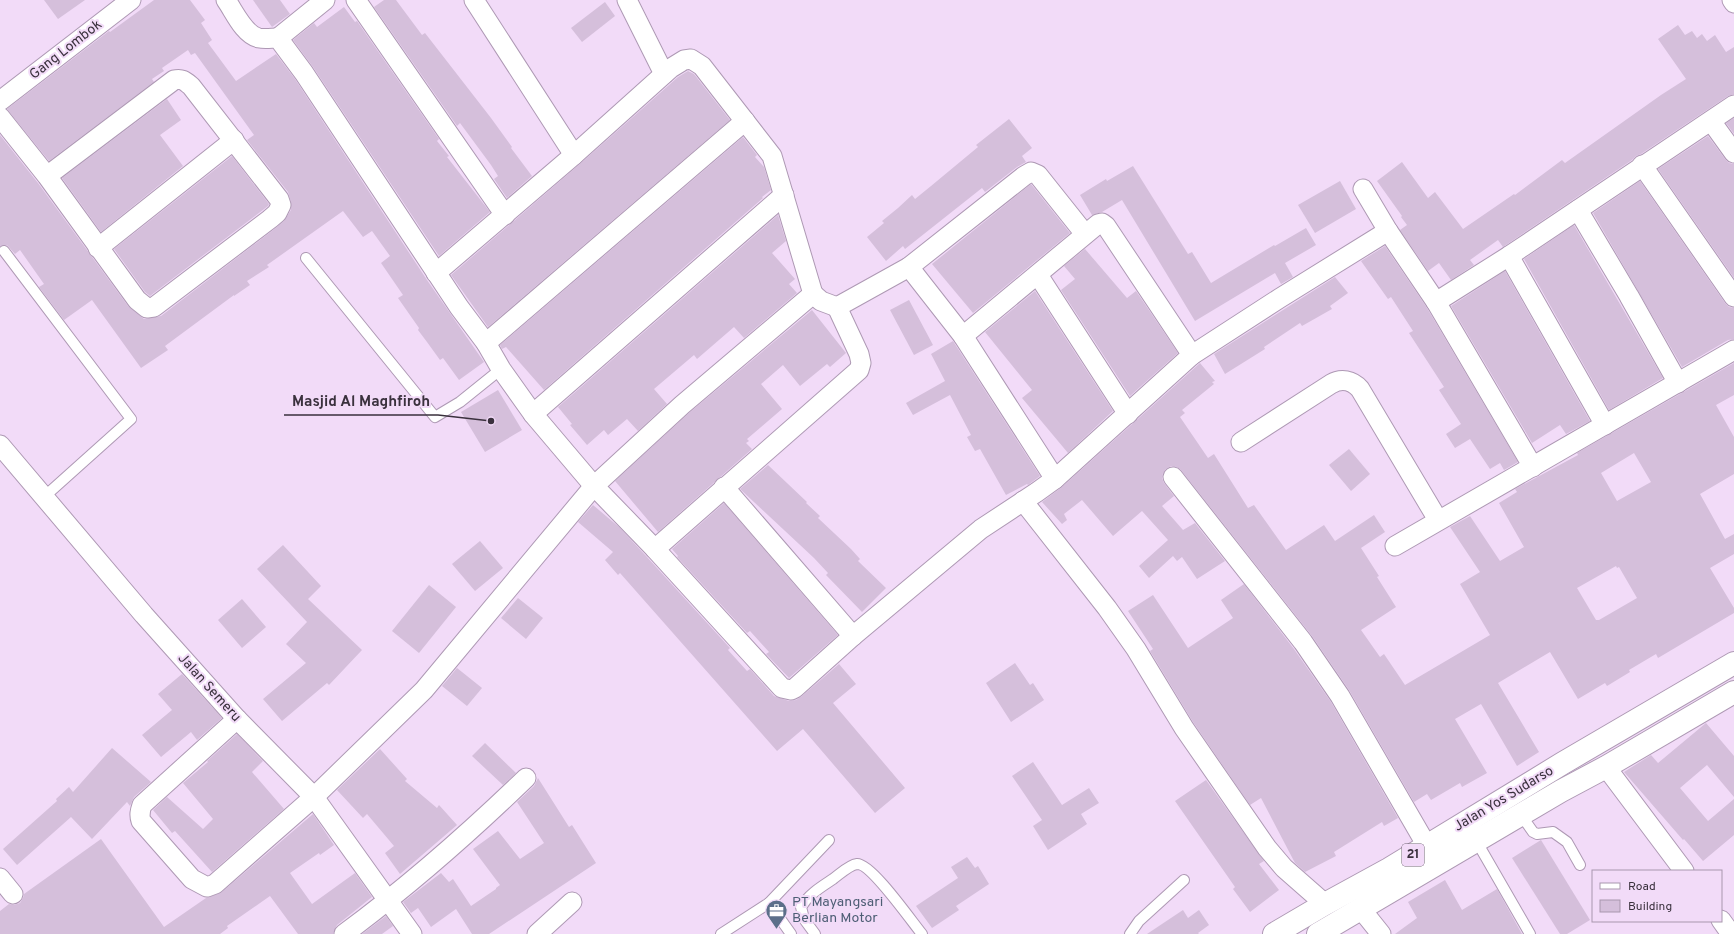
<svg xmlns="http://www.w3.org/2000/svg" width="1734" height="934" font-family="Overpass,sans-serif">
	<rect width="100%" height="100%" fill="#f2dbf8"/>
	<!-- building -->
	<g fill="#d5bfdb" fill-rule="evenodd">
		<polygon points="44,0 85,0 58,19"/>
		<polygon points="154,0 190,0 205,20 201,23 212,40 208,43 236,81 276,54 295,79 427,280 484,362 459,380 443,358 440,360 427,342 418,330 419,328 398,298 403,295 381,263 390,256 372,231 363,237 343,211 267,265 269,267 247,281 250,285 234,296 234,295 165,346 168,350 141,368 92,300 64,320 39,287 44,284 20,250 15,254 7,245 0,246 0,135 38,183 128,306 144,319 161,316 277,227 284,221 291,210 291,202 288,192 247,140 254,135 195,53 191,55 188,50 162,68 164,71 152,79 154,82 49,161 7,109 109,31 110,32"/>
		<polygon points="253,0 280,0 290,14 272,27"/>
		<polygon points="384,0 396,0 422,35 425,33 491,118 512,147 511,148 532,176 507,198 494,179 498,176 491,165 460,123 457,126 374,7"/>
		<polygon points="605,2 615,16 582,42 571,28"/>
		<polygon points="344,7 355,22 357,21 439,139 437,141 449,156 447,157 490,212 439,256 313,67 293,40 314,23 317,27"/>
		<polygon points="1678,25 1685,35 1692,31 1697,38 1702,34 1707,41 1715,35 1726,52 1734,47 1734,94 1728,96 1641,154 1636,156 1632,160 1503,247 1498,240 1470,260 1474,265 1451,280 1439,263 1428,271 1400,230 1407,225 1401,217 1402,216 1377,181 1402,162 1428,198 1435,192 1463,229 1514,194 1515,195 1562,160 1565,163 1661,95 1686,79 1658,39"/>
		<polygon points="688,71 694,74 730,120 488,327 451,275 581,163 678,77"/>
		<polygon points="167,99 181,120 160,135 183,166 101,232 62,178"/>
		<polygon points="1734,118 1734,134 1726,123"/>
		<polygon points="1009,119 1032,148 1022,156 1026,162 1017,167 985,192 982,188 905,249 903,246 886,261 867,237 884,223 882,221 898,208 912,195 915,199 931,186 978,147 976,145"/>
		<polygon points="1708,136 1725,159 1729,163 1734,164 1734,278 1658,169"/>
		<polygon points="743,137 757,155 755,157 764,167 771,190 762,197 763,198 544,390 506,347 502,349 500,345"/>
		<polygon points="232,156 269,204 268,206 150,296 145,292 114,249"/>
		<polygon points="1133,166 1188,254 1192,252 1211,283 1274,245 1275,246 1306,228 1316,245 1285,263 1293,277 1281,284 1275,273 1195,321 1122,200 1102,212 1092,215 1080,195 1106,179 1107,181"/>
		<polygon points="1340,181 1356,209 1315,233 1298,205"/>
		<polygon points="1640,181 1725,303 1729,307 1734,308 1734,339 1728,340 1682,367 1593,213"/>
		<polygon points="1031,184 1070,233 973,313 932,264"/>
		<polygon points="778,215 786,241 772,253 795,279 789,284 797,293 744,338 734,327 697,359 694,355 654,389 667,404 638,431 627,419 608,435 604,430 587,445 570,425 572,424 558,407"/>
		<polygon points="1574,225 1663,378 1609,410 1524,259"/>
		<polygon points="1385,246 1427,308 1518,462 1504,470 1500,463 1490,469 1470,439 1455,448 1446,434 1461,424 1439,390 1444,387 1409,333 1413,331 1391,297 1388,299 1361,261"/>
		<polygon points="1085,249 1127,298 1136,291 1178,353 1130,396 1061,290 1075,279 1064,266"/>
		<polygon points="1505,271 1590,421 1566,434 1560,425 1532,443 1451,306"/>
		<polygon points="1335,277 1348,293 1330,306 1332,309 1302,326 1300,323 1264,347 1265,349 1225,374 1214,354"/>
		<polygon points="1035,291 1113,411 1068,453 1022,398 1032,390 985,332"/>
		<polygon points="909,300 933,345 914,355 890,310"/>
		<polygon points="812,310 846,353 830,367 827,364 800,386 783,365 761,384 782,409 747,439 749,441 746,443 752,449 658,532 615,481 689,413"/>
		<polygon points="953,341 1040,476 1028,485 1027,484 1006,495 980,449 975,451 967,437 971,435 950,395 913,415 906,403 945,381 931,354"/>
		<path d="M1200,363L1215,381L1212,382L1214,384L1182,410L1185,413L1180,417L1208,458L1214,454L1248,508L1254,505L1286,550L1324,525L1335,541L1374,515L1385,532L1361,548L1379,576L1377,577L1396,607L1361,630L1380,657L1384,654L1405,685L1490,635L1460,584L1480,572L1450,527L1470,516L1500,561L1524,547L1499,503L1517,492L1515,489L1578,455L1577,453L1734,363V395L1716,405L1734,437V474L1700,494L1725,539L1734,534V554L1710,568L1734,608V613L1658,658L1656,654L1629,670L1630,672L1607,686L1605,683L1578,699L1550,652L1498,683L1539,752L1517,766L1481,704L1455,719L1487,773L1462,787L1460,783L1431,800L1427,794L1414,802L1349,690L1312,636L1181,470L1177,467L1171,466L1166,469L1163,473L1162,478L1164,483L1174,496L1162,506L1183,530L1195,523L1225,561L1197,579L1182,557L1177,561L1173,556L1149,578L1139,566L1168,540L1142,511L1113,536L1082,500L1064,514L1067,520L1062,524L1042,502L1062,487ZM1634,453L1651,482L1617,501L1601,473ZM1616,566L1617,568L1619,567L1637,598L1599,620H1596L1577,588Z"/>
		<polygon points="498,390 522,430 485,452 461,412"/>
		<polygon points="1349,449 1370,474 1351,491 1329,465"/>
		<polygon points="768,465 807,502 806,503 820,516 818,518 851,549 860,559 858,561 886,588 862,612 826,575 828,573 814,558 740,489"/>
		<polygon points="724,503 838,635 789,678 766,654 769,652 750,631 747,633 677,557 678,556 672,549"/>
		<polygon points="593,505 619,527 647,557 730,648 728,650 747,671 750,669 774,696 789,701 796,700 802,696 839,664 856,684 833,703 905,788 875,813 803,729 777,751 620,573 618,575 605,560 613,552 578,522"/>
		<polygon points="480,541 503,568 475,591 452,564"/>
		<polygon points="283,545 321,586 308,599 362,650 329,685 327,683 282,721 263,699 306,663 286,644 307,622 257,569"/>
		<polygon points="1244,584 1294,649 1331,702 1398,818 1384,826 1382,822 1334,852 1336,856 1305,872 1295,863 1261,798 1250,805 1193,722 1150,651 1153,649 1128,611 1153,595 1188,648 1233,618 1221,600"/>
		<polygon points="429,585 456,607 419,653 392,631"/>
		<polygon points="518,598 543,618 526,639 501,618"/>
		<polygon points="242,599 266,627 242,648 218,620"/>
		<polygon points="1015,663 1030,685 1033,683 1044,700 1011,722 986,683"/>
		<polygon points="457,668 482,688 467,706 442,686"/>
		<polygon points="182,674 222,718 197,740 191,732 161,757 142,735 172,710 158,694"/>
		<polygon points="1706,723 1734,756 1734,797 1707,765 1680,788 1708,821 1734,799 1734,835 1703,861 1684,839 1683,840 1624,772 1651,755 1658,763"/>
		<polygon points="237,734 263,761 252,772 284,809 212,872 175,831 172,833 153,810 167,797 203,829 213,819 183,783 208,762 207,761"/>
		<polygon points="485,743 516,773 503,785 472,756"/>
		<polygon points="112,748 151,782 134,797 130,806 127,802 92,839 71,817 17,865 3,849 57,801 56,799 69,787 73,792"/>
		<polygon points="380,749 407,779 405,781 437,808 439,805 457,825 400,874 385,853 394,846 367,814 363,818 337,790"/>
		<polygon points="1033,762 1062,805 1089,788 1099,803 1081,814 1087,824 1048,850 1033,826 1042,820 1012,776"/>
		<polygon points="538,778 569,827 572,825 596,863 489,934 472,934 456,909 431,927 418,908 411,913 403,902 441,873 449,882 453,879 471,906 496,889 496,888 500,885 473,849 498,831 520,859 544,843 517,802 534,786"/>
		<polygon points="1206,780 1264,861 1259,864 1279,890 1250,912 1233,889 1235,887 1175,801"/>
		<polygon points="313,814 334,845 320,855 319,853 290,873 312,904 355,873 372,897 337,925 333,934 298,934 270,896 227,926 228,928 220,934 0,934 0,911 9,904 14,905 20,903 23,898 24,894 101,839 164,927 206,898 222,892"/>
		<polygon points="1541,840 1590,920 1567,934 1560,934 1512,858"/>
		<polygon points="967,857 975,868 978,866 989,884 956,906 959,910 932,928 916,906 958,878 951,867"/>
		<polygon points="1445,880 1462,910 1497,889 1522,934 1395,934 1417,918 1408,902"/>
		<polygon points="1183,910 1188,918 1199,910 1209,925 1198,933 1199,934 1147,934"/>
		<polygon points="386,916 393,926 382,934 362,934"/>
	</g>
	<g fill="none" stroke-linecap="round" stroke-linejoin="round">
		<defs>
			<g id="service">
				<polyline points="4,251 131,419 44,497"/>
				<polyline points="306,258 435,417 460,402 501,369"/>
				<polyline points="1521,815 1533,832 1537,834 1553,832 1567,842 1580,865"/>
				<polyline points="1478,840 1481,849 1530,934"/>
				<polyline points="769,903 829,840"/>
				<polyline points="721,934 769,903 791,934"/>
				<path d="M815,934L804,919L801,907C809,894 821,887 833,879C840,874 849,865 857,864C871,863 912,922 922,934"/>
				<polyline points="1130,934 1139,921 1184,880"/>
			</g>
			<g id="minor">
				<path d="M226,0C234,11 244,35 259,38C265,39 272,38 278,38L304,73L459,307L486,343L501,369L533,414L594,486L655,549L782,688L791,690L795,688L853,636L981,529L1037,492L1055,479L1192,355L1280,298L1388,231"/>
				<polyline points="356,0 505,215"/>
				<polyline points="474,0 574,155"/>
				<polyline points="627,0 664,74"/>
				<polyline points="1732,0 1734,3"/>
				<polyline points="278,38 325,0"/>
				<polyline points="0,101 131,0"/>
				<path d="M0,117L47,176L137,300L147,308L154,307L270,219L277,213L281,205L279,199L191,86C185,81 182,78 174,80L47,176"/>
				<polyline points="1711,121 1734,153"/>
				<polyline points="1642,165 1734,297"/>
				<polyline points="1363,189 1388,231 1436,302 1533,467"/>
				<polyline points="1578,210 1629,296 1678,383"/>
				<polyline points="98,248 234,140"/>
				<polyline points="1509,256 1605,425"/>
				<polyline points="909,267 963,336 1055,479"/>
				<polyline points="436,273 574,155 671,68 684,60 691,59 702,66 772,156 813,294"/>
				<polyline points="1038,275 1128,414"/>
				<polyline points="1436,302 1509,256 1734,105"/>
				<polyline points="963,336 1098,224 1102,223 1106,226 1192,355"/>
				<polyline points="486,343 745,121"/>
				<polyline points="533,414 784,195"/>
				<path d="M1241,442L1331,384C1341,378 1352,380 1360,389L1438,520"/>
				<polyline points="0,445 144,615 237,719 314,797 412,934"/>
				<polyline points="1173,477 1303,642 1340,696 1427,846"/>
				<polyline points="724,487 853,636"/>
				<polyline points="1023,501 1107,608 1136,649 1184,728 1267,848 1284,868 1325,904"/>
				<polyline points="1395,546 1734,350"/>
				<polyline points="655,549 859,370 861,363 859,354 837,307"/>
				<path d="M237,719L142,805C140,811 139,815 141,821L192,879L207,887L215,884L314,797L424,690L594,486L682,405L813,294L821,301L837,307L909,267L1024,176L1031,172L1038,175L1085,234"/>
				<polyline points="1606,767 1684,871"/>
				<polyline points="0,878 13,894"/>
				<polyline points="1361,909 1381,934"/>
				<polyline points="1721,920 1731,934"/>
				<path d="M344,934C409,886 468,834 526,778"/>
				<polyline points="537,934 572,902"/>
			</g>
			<g id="trunk">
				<polyline points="1274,934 1325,904 1389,869 1563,763 1734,663"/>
				<polyline points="1318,934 1561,791 1606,767 1734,692"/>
			</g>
		</defs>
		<!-- service casing -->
		<use href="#service" stroke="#ae99b4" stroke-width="12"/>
		<!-- minor casing -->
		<use href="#minor" stroke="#ae99b4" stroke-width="21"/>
		<!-- trunk casing -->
		<use href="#trunk" stroke="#ae99b4" stroke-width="24"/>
		<!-- service -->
		<use href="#service" stroke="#fff" stroke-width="10"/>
		<!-- minor -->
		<use href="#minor" stroke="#fff" stroke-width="19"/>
		<!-- trunk -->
		<use href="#trunk" stroke="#fff" stroke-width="22"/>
	</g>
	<!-- icons -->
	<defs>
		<symbol id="office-pin" viewBox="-11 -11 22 30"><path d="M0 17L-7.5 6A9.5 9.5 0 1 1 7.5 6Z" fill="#5c6f8a" stroke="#f2dbf8"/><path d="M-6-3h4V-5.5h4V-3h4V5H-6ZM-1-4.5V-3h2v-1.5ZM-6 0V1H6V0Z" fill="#fff"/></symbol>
	</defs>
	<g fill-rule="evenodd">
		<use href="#office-pin" x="764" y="898" width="25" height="34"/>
	</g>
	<g text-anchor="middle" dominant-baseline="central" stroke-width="4" stroke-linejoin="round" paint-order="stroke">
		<!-- shield labels -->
		<rect fill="#f2dbf8" stroke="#716475" stroke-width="1" x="1402" y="844" width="22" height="22" rx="3"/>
		<g font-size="13" font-weight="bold" fill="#3a313d">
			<text x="1413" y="855">21</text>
		</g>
		<!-- street labels -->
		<g font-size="14" fill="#3a313d" stroke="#f2dbf8">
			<text transform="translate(66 50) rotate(-38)">Gang Lombok</text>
			<text transform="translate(209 688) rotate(48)">Jalan Semeru</text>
			<text transform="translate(1504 799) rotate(-31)">Jalan Yos Sudarso</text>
		</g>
		<!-- service labels -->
		<g font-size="14" fill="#4e5e75" stroke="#f2dbf8" text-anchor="start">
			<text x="792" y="902">PT Mayangsari<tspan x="792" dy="16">Berlian Motor</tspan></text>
		</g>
	</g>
	<!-- callouts -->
	<path fill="none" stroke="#3a313d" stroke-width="1.5" d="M491 421L438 415H284"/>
	<circle fill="#3a313d" stroke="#f2dbf8" stroke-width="1.5" cx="491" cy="421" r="4"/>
	<g font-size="15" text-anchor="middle" font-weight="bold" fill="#3a313d" stroke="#f2dbf8" stroke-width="4" stroke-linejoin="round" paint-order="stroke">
		<text x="361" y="406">Masjid Al Maghfiroh</text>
	</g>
	<!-- legend -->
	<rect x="1592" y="870" width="130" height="52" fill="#f2dbf8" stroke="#a897ad"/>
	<rect x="1600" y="883" width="20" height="6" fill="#ffffff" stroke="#a897ad"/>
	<text x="1628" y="890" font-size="12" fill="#3a313d">Road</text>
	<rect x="1600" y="900" width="20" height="12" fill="#d5bfdb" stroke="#a897ad"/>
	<text x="1628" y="910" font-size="12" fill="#3a313d">Building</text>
</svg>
